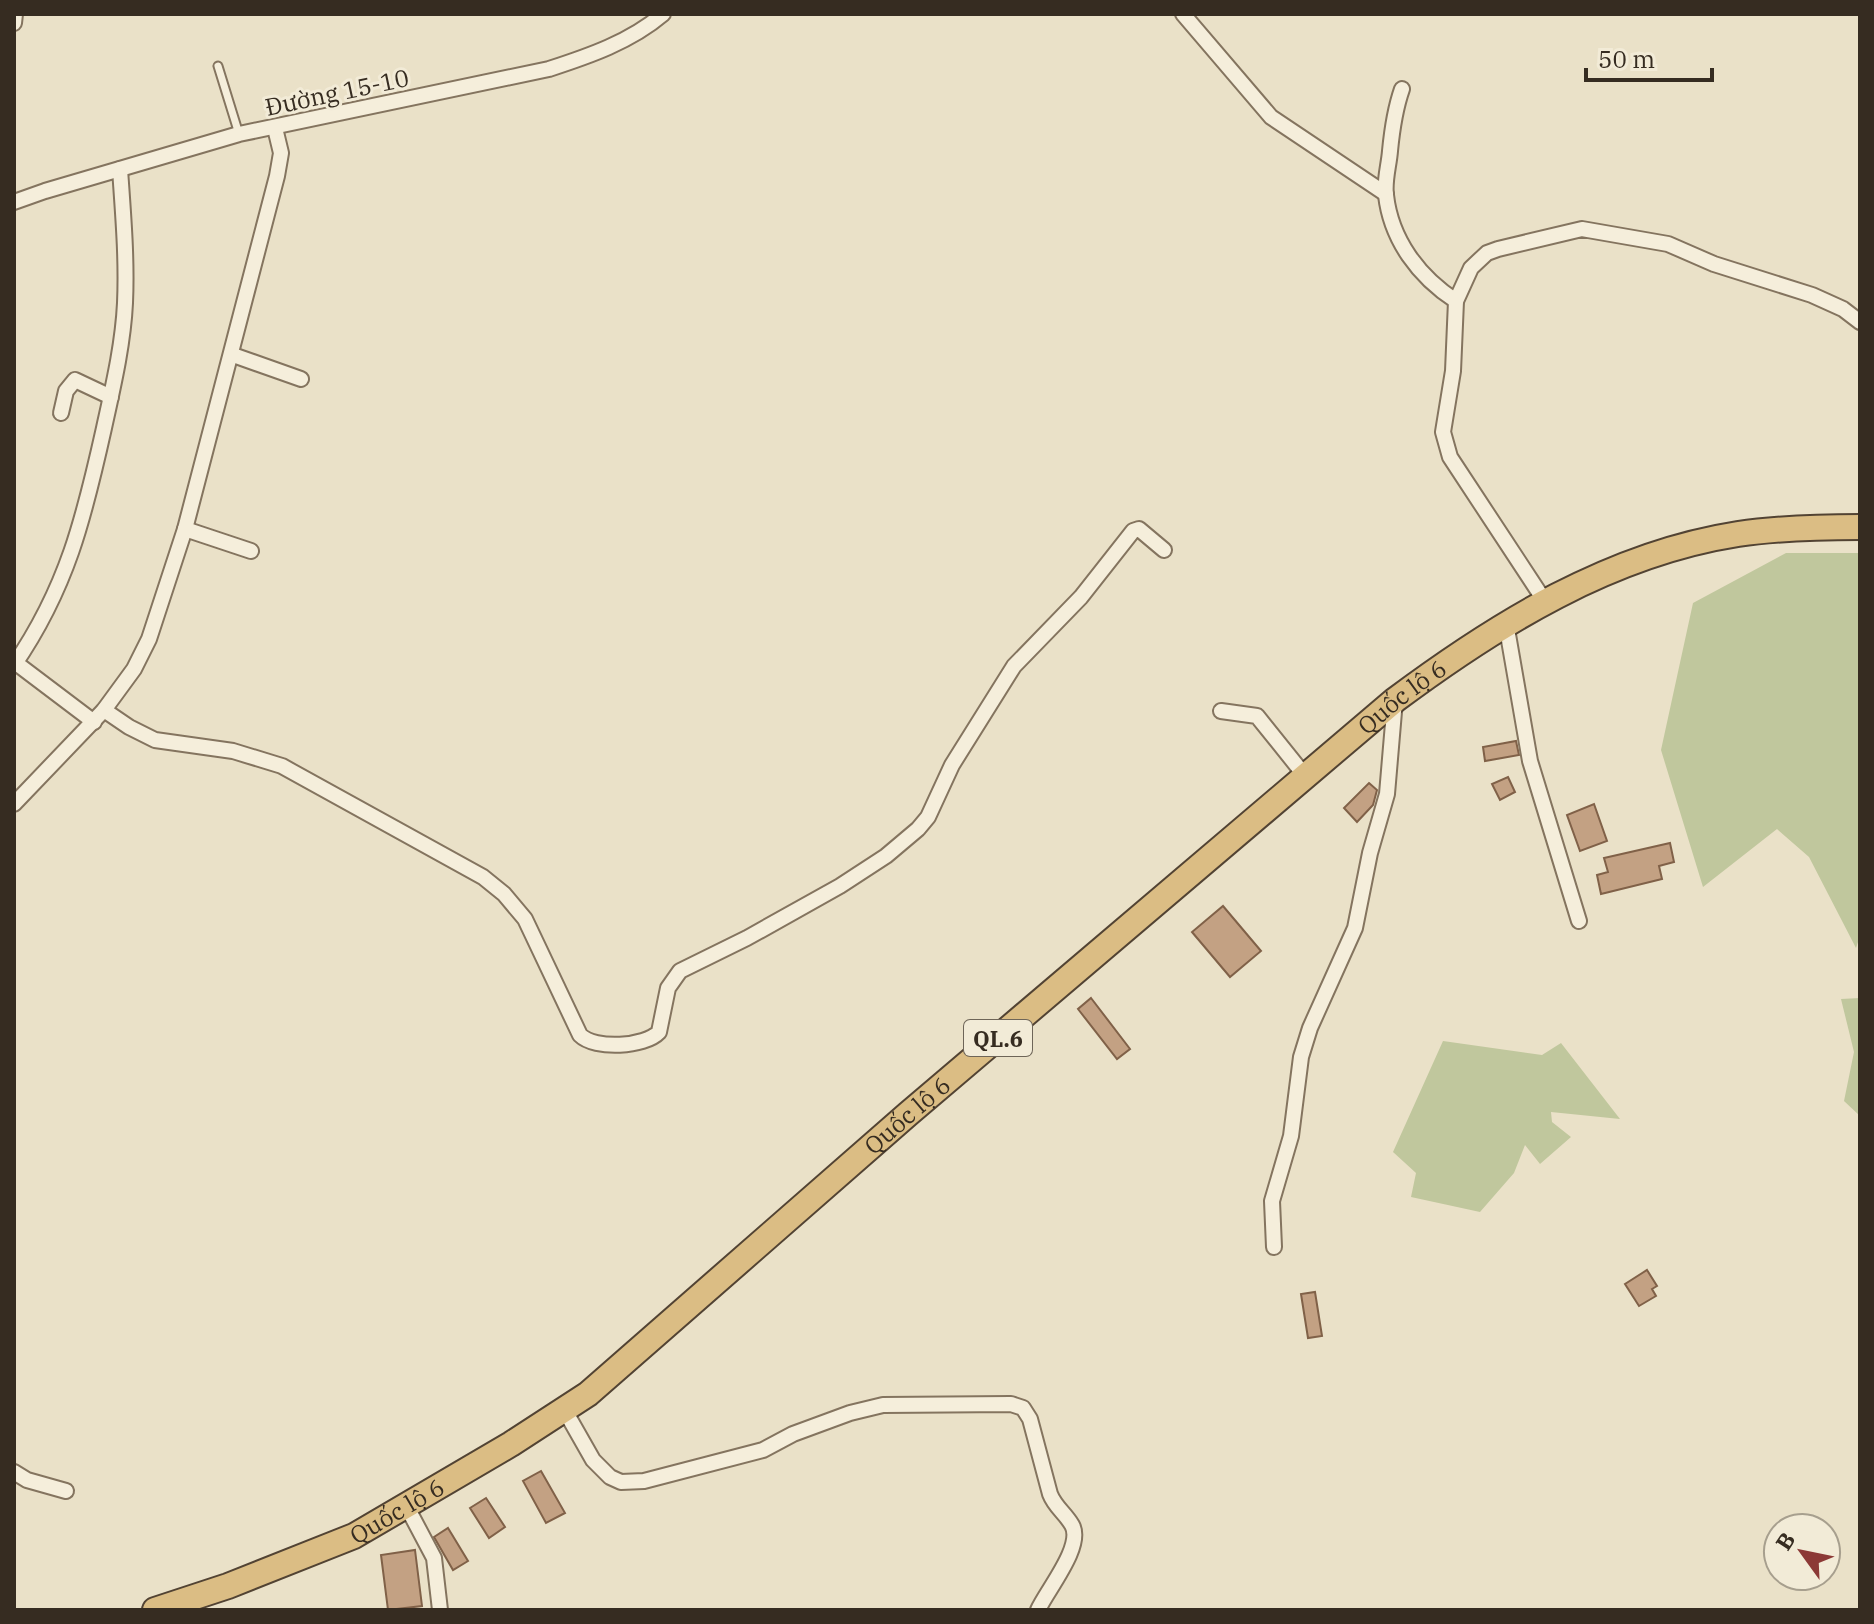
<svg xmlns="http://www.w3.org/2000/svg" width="1874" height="1624" font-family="'IBM Plex Serif',serif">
	<rect width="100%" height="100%" fill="#eae1c8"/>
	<!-- green -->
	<g fill="#c0c79d">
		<polygon points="1786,553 1860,553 1860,936 1856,948 1809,857 1777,829 1703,887 1661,750 1693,603"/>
		<polygon points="1860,998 1860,1116 1844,1101 1854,1052 1841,999"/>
		<polygon points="1443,1041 1542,1055 1561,1043 1620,1119 1551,1112 1552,1122 1571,1137 1540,1164 1525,1145 1514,1173 1480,1212 1411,1197 1416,1173 1393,1152"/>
	</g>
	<!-- building -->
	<g fill="#c3a183" stroke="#806148" stroke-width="2">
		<polygon points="1516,741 1519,755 1485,761 1483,747"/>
		<polygon points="1508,777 1515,792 1500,800 1492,784"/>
		<polygon points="1369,783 1377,790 1373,805 1357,822 1344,808"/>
		<polygon points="1594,804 1607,841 1580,851 1567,815"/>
		<polygon points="1670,843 1674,862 1659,866 1662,879 1601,894 1597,875 1608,872 1604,858"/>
		<polygon points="1223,906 1261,951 1230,977 1192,932"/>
		<polygon points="1091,998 1130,1049 1117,1059 1078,1009"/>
		<polygon points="1647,1270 1657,1286 1652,1289 1656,1296 1639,1306 1625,1284"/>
		<polygon points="1315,1292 1322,1336 1308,1338 1301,1294"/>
		<polygon points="541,1471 565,1513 546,1523 523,1481"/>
		<polygon points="486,1498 505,1527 489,1538 470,1508"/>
		<polygon points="448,1528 468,1561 453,1570 434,1537"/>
		<polygon points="415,1550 422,1606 388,1610 381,1555"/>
	</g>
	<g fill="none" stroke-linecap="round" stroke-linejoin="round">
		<defs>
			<polyline id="service" points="218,66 239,134"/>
			<g id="minor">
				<polyline points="1183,14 1271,117 1386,194"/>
				<polyline points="14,23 15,14"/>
				<path d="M1402,89C1395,109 1392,130 1390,151C1389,165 1384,181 1386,195C1391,240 1419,277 1456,301"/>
				<path d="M14,202L45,191L239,134L549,69C589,56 630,42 663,14"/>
				<polyline points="233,355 301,379"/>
				<polyline points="61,413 66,391 75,380 111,397"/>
				<polyline points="185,529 251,551"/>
				<polyline points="1546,603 1450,457 1443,432 1453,371 1456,301 1471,268 1487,253 1498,249 1582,229 1668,244 1714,264 1812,295 1843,309 1860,322"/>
				<polyline points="1506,623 1530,761 1579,921"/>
				<polyline points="16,663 94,722"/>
				<path d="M14,665C67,588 84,518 104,428C113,387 123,345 125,303C127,258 123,213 120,169"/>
				<path d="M104,710L129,727L155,740L233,751L282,766L483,877L504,894L525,919L580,1035C595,1050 645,1047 659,1032L668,988L680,971L747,938L840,886L886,856L918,829L928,817L952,765L1014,666L1081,597L1133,531L1139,529L1164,550"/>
				<polyline points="1221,711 1257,716 1306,777"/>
				<polyline points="14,804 104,710 134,669 149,639 185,529 277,176 281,153 275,128"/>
				<polyline points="1274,1247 1272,1201 1291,1136 1301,1057 1310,1028 1355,928 1370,853 1387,794 1395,700"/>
				<path d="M564,1409L593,1460L610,1477L621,1482L644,1481L763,1450L793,1434L850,1413L883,1405L1011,1404L1023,1408L1030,1419L1050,1494C1055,1507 1065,1513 1072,1525C1084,1546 1047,1590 1038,1610"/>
				<polyline points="14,1472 27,1480 66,1491"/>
				<polyline points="407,1507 434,1558 440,1610"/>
			</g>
			<g id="trunk">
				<path id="s1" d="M155,1610L228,1586L354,1536L511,1444L588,1394L908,1114L1395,700C1497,624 1610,554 1738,534C1779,528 1819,527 1860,527"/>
			</g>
		</defs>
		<!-- service casing -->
		<use href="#service" stroke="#84745f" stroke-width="11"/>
		<!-- minor casing -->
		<use href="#minor" stroke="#84745f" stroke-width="18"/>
		<!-- trunk casing -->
		<use href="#trunk" stroke="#524333" stroke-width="28"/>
		<!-- service -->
		<use href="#service" stroke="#f5eedb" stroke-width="7"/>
		<!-- minor -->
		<use href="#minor" stroke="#f5eedb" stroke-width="14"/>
		<!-- trunk -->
		<use href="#trunk" stroke="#dbbd84" stroke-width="24"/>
	</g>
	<g text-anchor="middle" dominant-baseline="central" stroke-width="6" stroke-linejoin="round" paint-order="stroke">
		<!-- shield labels -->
		<rect fill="#f2ebd7" stroke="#6e6558" stroke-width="2" x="964" y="1020" width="68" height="36" rx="6"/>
		<g font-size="22" font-weight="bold" fill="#362c21">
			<text x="998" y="1038">QL.6</text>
		</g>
		<!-- street labels -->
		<g font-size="24" fill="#362c21" stroke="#f2ebd7">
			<text transform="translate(337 92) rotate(-12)">Đường 15-10</text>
			<text stroke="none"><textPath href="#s1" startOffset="1558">Quốc lộ 6</textPath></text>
			<text stroke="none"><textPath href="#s1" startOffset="910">Quốc lộ 6</textPath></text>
			<text stroke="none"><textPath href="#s1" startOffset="262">Quốc lộ 6</textPath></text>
		</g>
	</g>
	<!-- border -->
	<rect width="1874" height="1624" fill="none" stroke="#362c21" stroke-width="32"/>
	<!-- north arrow -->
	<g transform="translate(1802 1552) rotate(303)"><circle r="38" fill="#f2ebd7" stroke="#a79f8e" stroke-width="2"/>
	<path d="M0-6L14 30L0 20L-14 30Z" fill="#8c3936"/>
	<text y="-12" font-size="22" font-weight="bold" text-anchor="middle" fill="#362c21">B</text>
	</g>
	<!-- scale -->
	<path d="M1586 68v12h126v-12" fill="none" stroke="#362c21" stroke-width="4"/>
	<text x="1598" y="68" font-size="24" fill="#362c21" stroke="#f2ebd7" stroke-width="6" paint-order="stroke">50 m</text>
</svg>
